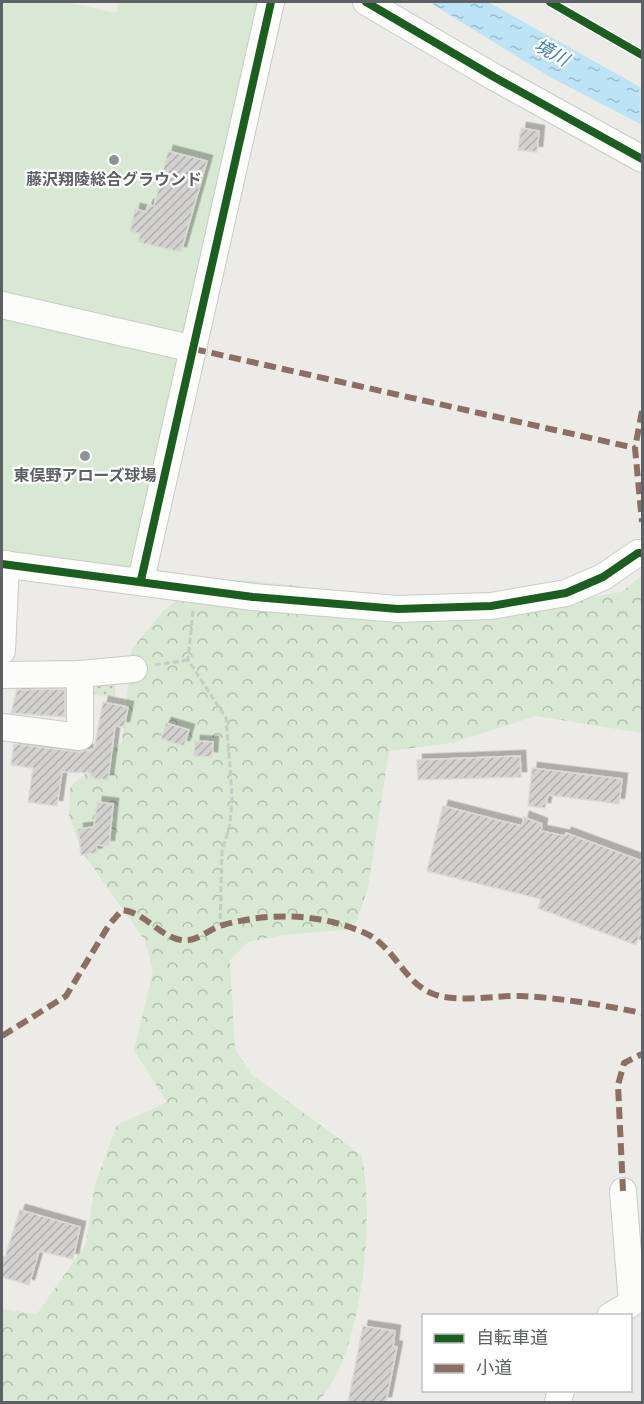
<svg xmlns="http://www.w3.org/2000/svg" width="644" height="1404" font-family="'DejaVu Sans','Noto Sans JP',sans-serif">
	<defs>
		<pattern id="forest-crowns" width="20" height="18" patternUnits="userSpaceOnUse" patternTransform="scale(1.5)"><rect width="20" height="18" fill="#d8e8d3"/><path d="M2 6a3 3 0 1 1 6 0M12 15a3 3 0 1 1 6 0" fill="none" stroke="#b2bfaf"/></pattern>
		<pattern id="park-dots" width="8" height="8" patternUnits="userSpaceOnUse" patternTransform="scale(1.5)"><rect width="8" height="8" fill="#d8e8d3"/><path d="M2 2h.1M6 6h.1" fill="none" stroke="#b2bfaf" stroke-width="1.8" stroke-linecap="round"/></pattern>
		<pattern id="water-ripples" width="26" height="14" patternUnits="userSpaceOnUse" patternTransform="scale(1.5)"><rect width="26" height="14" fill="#bde3f6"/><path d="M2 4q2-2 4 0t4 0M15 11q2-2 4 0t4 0" fill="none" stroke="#9dbbcb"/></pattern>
		<pattern id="building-hatch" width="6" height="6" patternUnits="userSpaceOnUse" patternTransform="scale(1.5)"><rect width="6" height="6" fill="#d3d2d0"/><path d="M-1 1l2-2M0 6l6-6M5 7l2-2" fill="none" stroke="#aeaeac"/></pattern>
		<filter id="shadow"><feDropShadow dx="5.5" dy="-5.5" stdDeviation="0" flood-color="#0004"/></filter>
	</defs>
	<rect width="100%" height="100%" fill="#edebe7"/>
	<!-- green -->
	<g fill="#d8e8d3">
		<polygon points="2,2 66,2 116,13 119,2 259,2 182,340 2,298"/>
		<polygon points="2,306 194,349 141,580 2,564"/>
	</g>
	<!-- forest -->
	<path fill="url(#forest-crowns)" d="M642,576V733L536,716L452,743L389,751L368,888L357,921L345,930L282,935L248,942L230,960L235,1049L251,1074L361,1155C376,1212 362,1362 317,1402H2V1309L37,1314L86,1244L95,1184L117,1125L167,1102L134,1050L153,972L145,941L81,850L69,815L70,787L122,742L132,649L164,610L200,582L246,580L510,611L621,592Z"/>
	<!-- park -->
	<polygon fill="url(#park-dots)" points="83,676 116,676 115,696 83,695"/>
	<!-- water -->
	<polygon fill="url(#water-ripples)" points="429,2 488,2 642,88 642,125 550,77"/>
	<!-- building -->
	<g fill="url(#building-hatch)" stroke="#dcdad6" stroke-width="1.5" filter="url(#shadow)">
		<polygon points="521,128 539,131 537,152 518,150"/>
		<polygon points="168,151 207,161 181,252 138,242 140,234 130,231 135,209 146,212 148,205 154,206"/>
		<polygon points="65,689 65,717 11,713 17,690"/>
		<polygon points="103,702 128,707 124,727 115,726 108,780 91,778 91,773 62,772 57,806 28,802 33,768 11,765 14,744 78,752 94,749"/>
		<polygon points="166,723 189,730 184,746 161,739"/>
		<polygon points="195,741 213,742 212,757 194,756"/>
		<polygon points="520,756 521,777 418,780 417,760"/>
		<polygon points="532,768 622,779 619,804 548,795 545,808 528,806"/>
		<polygon points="97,802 113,804 109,846 96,845 97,853 81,855 78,829 94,827"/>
		<polygon points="443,806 522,826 524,817 542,824 541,831 565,836 566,833 642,861 642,927 636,945 538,908 541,899 427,871"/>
		<polygon points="20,1210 80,1227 73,1259 39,1251 29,1285 2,1277 2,1256 5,1257"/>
		<polygon points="363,1326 395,1331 393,1346 397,1347 386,1402 348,1402"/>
	</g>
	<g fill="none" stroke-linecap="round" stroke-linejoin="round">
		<defs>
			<g id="minor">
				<polyline points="366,2 494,77 642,159"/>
				<polyline points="2,305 194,349"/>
				<polyline points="2,564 253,597 398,609 491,606 566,593 603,577 638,553 642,553"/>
				<polyline points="141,580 271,2"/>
				<polyline points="2,651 6,564"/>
				<polyline points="2,675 80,674 134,669"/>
				<polyline points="2,727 80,737 80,674"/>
				<polyline points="610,1316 632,1303 623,1191"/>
				<polyline points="558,1402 561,1390"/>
			</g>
		</defs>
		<!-- minor casing -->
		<use href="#minor" stroke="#c9cac9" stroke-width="28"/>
		<!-- path -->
		<g stroke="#c7cbc9" stroke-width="3" stroke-dasharray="6 3" stroke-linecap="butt">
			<polyline points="193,611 188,660 226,718 230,766 232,799 230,824 222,852 220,926"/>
			<polyline points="155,665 188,660"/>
		</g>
		<!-- minor -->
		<use href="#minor" stroke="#fcfcfb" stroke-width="26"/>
		<!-- quiet -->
		<g stroke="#8d6e63" stroke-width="6" stroke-dasharray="12 6" stroke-linecap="butt">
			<polyline points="194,349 635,448"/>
			<polyline points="642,411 635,448 642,522"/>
			<path d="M2,1036L66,996L109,925L122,910C145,912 158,936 181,940C197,943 208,929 223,925C270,912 319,913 365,933C394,946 404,982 431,993C455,1004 495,995 521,996C561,998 603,1005 642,1013"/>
			<polyline points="623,1191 618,1085 624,1063 642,1054"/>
		</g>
		<defs>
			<g id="cycleway">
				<polyline points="366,2 494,77 642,159"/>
				<polyline points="550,2 642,55"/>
				<polyline points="2,564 253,597 398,609 491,606 566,593 603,577 638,553 642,553"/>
				<polyline points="141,580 271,2"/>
			</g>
		</defs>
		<!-- cycleway casing -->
		<use href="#cycleway" stroke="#fff" stroke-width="11"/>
		<!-- cycleway -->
		<use href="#cycleway" stroke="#1b5e20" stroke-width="8"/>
	</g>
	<!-- markers -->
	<g fill="#8f9192" stroke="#fff" stroke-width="2">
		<circle cx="114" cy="160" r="6"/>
		<circle cx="85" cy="456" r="6"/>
	</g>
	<g text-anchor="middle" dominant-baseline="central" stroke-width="4.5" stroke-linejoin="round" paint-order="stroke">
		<!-- poi labels -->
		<g font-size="16" font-weight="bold" fill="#5d6165" stroke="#fff">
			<text x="114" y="179">藤沢翔陵総合グラウンド</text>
			<text x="85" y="475">東俣野アローズ球場</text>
		</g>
		<!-- water labels -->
		<g font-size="18" font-style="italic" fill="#417ba6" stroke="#fff">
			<text transform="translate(552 52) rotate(29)">境川</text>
		</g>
	</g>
	<!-- border -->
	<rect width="644" height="1404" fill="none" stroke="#5d6165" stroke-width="6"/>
	<!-- legend -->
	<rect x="422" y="1314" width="210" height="78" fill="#ffffff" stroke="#bec0c1" stroke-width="1.5"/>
	<rect x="434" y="1334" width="30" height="9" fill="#1b5e20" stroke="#bec0c1" stroke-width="1.5"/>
	<text x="476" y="1344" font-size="18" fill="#5d6165">自転車道</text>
	<rect x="434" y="1364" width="30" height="9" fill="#8d6e63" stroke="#bec0c1" stroke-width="1.5"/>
	<text x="476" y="1374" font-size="18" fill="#5d6165">小道</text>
</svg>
